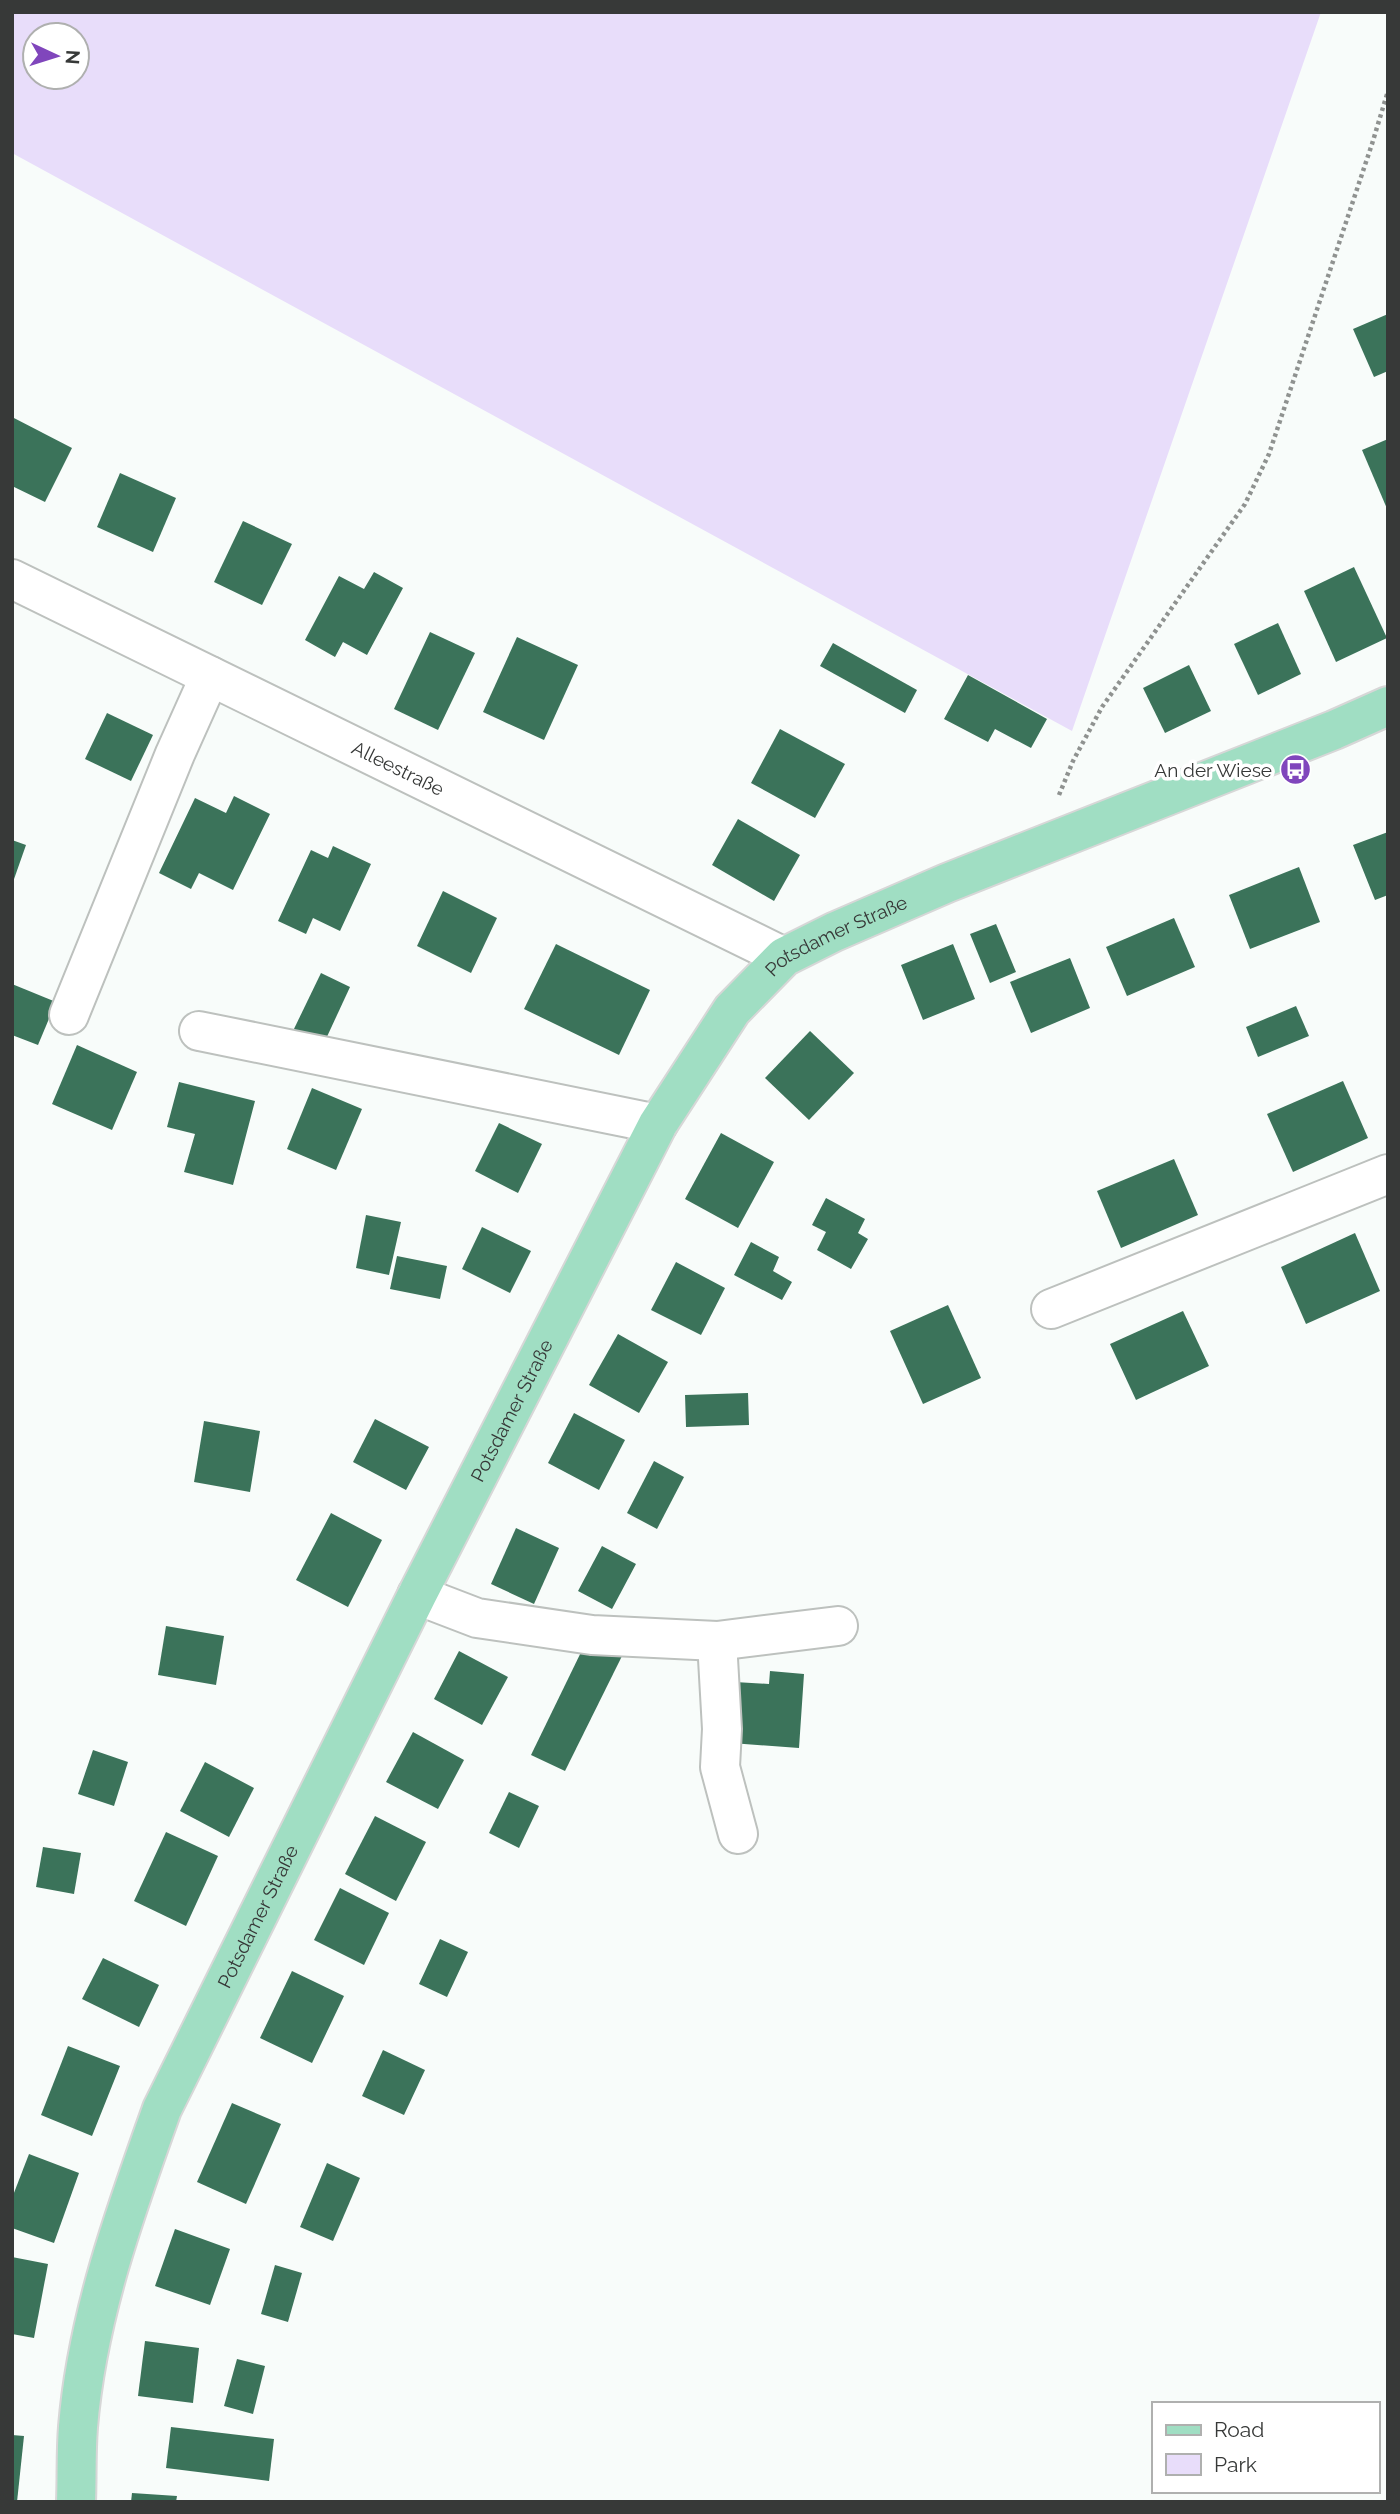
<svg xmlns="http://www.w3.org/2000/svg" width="1400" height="2514" font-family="Raleway,sans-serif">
	<rect width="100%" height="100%" fill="#f8fcfa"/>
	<!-- green -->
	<path fill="#e8ddfa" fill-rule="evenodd" d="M12,12H1321L1072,731L12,153ZM35,35H77V77H35Z"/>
	<!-- building -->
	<g fill="#3b735a">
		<polygon points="1388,314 1388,371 1374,377 1353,329"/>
		<polygon points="12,417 72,448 45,502 12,486"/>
		<polygon points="1388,439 1388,511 1362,450"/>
		<polygon points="120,473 176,498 153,552 97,527"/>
		<polygon points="243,521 292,544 262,605 214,582"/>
		<polygon points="1354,567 1387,638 1336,662 1304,591"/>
		<polygon points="374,572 403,588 367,655 343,642 335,657 305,640 339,576 364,589"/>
		<polygon points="1278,623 1301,674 1258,695 1234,644"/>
		<polygon points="430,632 475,653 438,730 394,709"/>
		<polygon points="517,637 578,665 544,740 483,712"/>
		<polygon points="833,643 917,690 905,713 820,666"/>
		<polygon points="1189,665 1211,711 1165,733 1143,688"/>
		<polygon points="968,675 1047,719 1031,748 995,729 988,742 944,719"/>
		<polygon points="107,713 153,735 131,781 85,759"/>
		<polygon points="780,729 845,764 815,818 751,783"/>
		<polygon points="234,796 270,814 233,890 199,873 191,889 159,873 195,798 226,813"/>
		<polygon points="738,819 800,855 774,901 712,865"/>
		<polygon points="1388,832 1388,895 1375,900 1353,845"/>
		<polygon points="12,840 26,845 13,882 12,882"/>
		<polygon points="333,846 371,864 340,931 313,918 306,934 278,921 311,850 328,858"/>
		<polygon points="1299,867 1320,922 1250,949 1229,895"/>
		<polygon points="443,891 497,918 471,973 417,946"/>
		<polygon points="1174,918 1195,967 1127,996 1106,947"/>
		<polygon points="996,924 1016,972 990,983 970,934"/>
		<polygon points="556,944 650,990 619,1055 524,1009"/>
		<polygon points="953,944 975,999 923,1020 901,965"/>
		<polygon points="1070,958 1090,1008 1031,1033 1010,982"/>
		<polygon points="321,973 350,987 325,1041 292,1033"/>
		<polygon points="12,984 56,1002 38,1045 12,1035"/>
		<polygon points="1296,1006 1309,1036 1258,1057 1246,1027"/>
		<polygon points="810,1031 854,1073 809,1120 765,1078"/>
		<polygon points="77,1045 137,1072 112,1130 52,1104"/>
		<polygon points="1343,1081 1368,1138 1293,1172 1267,1114"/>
		<polygon points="179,1082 255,1101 233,1185 184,1172 195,1134 167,1127"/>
		<polygon points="312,1088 362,1109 336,1170 287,1149"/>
		<polygon points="499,1123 542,1144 518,1193 475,1171"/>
		<polygon points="721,1133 774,1162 738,1228 685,1199"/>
		<polygon points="1174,1159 1198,1215 1121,1248 1097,1191"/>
		<polygon points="826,1198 865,1219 858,1233 868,1239 851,1269 817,1250 826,1232 812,1225"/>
		<polygon points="366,1215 401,1222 389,1275 356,1268"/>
		<polygon points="482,1227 531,1251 510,1293 462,1269"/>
		<polygon points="1355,1233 1380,1291 1306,1324 1281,1267"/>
		<polygon points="751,1242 779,1257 773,1271 792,1282 782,1300 734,1275"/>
		<polygon points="397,1256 447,1266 440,1299 390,1289"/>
		<polygon points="676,1262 725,1288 701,1335 651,1310"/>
		<polygon points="948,1305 981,1378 923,1404 890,1331"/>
		<polygon points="1183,1311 1209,1366 1136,1400 1110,1344"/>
		<polygon points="618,1334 668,1362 639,1413 589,1385"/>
		<polygon points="748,1393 749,1425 686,1427 685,1395"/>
		<polygon points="574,1413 625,1440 599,1490 548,1463"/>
		<polygon points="375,1419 429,1447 406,1490 353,1462"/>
		<polygon points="204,1421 260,1431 250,1492 194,1482"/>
		<polygon points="654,1461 684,1477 657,1529 627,1513"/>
		<polygon points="331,1513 382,1540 348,1607 296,1580"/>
		<polygon points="516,1528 559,1548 534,1604 491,1584"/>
		<polygon points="602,1546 636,1564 612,1609 578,1591"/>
		<polygon points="166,1626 224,1636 216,1685 158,1675"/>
		<polygon points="585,1644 624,1652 565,1771 531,1755"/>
		<polygon points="459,1651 508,1677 482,1725 434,1699"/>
		<polygon points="770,1671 804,1674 799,1748 731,1743 735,1682 769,1684"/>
		<polygon points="413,1732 464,1760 438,1809 386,1782"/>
		<polygon points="93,1750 128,1762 114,1806 78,1794"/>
		<polygon points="205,1762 254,1788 229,1837 180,1811"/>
		<polygon points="509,1792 539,1806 519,1848 489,1833"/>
		<polygon points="375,1816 426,1842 396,1901 345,1874"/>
		<polygon points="166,1832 218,1856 186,1926 134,1901"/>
		<polygon points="43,1847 81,1853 74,1894 36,1887"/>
		<polygon points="340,1888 389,1913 364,1965 314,1940"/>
		<polygon points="440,1939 468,1952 447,1997 419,1984"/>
		<polygon points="103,1958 159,1985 139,2027 82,1999"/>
		<polygon points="292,1971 344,1996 312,2063 260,2038"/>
		<polygon points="68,2046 120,2066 92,2136 41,2115"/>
		<polygon points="383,2050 425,2070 404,2115 362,2096"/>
		<polygon points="232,2103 281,2124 246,2204 197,2182"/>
		<polygon points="29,2154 79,2173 54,2243 12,2228 12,2198"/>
		<polygon points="327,2163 360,2178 333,2241 300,2227"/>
		<polygon points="175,2229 230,2249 210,2305 155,2286"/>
		<polygon points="12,2257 48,2264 34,2338 12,2334"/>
		<polygon points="275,2265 302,2273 288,2322 261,2314"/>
		<polygon points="145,2341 199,2348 193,2403 138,2396"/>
		<polygon points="237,2359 265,2366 253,2414 224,2406"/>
		<polygon points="171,2427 274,2439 269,2481 166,2468"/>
		<polygon points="12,2435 24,2436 17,2502 12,2502"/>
		<polygon points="132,2493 177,2496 176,2502 131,2502"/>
	</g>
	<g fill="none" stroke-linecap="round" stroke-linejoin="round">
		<defs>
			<g id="minor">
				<path id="s1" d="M12,579L784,957"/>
				<polyline points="69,1015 175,754 210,676"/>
				<polyline points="199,1031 658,1124"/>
				<polyline points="1051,1309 1388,1174"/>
				<polyline points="417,1595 477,1618 592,1635 717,1641 838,1626"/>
				<polyline points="717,1641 722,1729 720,1767 738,1834"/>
			</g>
			<g id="major">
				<path id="s2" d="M76,2502C77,2477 76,2452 78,2427C87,2317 125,2212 162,2109L417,1595L658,1124L732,1010L784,957L834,932L947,883L1334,730L1388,706"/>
			</g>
		</defs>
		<!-- minor casing -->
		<use href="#minor" stroke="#bdc1be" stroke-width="42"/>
		<!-- major casing -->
		<use href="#major" stroke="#d7d7d7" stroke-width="42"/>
		<!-- path -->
		<polyline stroke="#8f9290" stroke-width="4.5" stroke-dasharray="3.5 3.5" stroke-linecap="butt" points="1059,795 1073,761 1102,707 1245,504 1269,454 1372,144 1388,91"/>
		<!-- minor -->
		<use href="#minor" stroke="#fff" stroke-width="38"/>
		<!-- major -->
		<use href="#major" stroke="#a0dec3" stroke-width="38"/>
	</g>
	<!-- icons -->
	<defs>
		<symbol id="bus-disc" viewBox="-11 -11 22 22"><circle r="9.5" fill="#8046bc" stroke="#fff"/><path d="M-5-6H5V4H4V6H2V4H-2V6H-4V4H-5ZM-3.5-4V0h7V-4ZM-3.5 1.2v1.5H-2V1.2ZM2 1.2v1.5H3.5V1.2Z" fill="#fff"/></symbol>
	</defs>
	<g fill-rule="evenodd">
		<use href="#bus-disc" x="1278" y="752" width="35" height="35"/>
	</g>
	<g text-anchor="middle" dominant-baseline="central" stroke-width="7" stroke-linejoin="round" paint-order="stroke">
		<!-- street labels -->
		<g font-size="19" fill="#373938" stroke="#fff">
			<text stroke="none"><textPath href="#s1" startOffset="430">Alleestraße</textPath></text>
			<text stroke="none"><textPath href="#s2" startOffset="1774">Potsdamer Straße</textPath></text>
			<text stroke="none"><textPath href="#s2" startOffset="1186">Potsdamer Straße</textPath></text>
			<text stroke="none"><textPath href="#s2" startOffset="620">Potsdamer Straße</textPath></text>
		</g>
		<!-- poi labels -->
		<g font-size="19" fill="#373938" stroke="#fff" text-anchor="end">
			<text x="1272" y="770">An der Wiese</text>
		</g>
	</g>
	<!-- border -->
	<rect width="1400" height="2514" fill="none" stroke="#373938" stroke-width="28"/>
	<!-- legend -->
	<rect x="1152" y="2402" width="228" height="91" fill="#ffffff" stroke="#afb0af" stroke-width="2"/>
	<rect x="1166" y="2425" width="35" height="10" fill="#a0dec3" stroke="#afb0af" stroke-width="2"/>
	<text x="1214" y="2437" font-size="21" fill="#373938">Road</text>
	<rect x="1166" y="2454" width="35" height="21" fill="#e8ddfa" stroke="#afb0af" stroke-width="2"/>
	<text x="1214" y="2472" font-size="21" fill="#373938">Park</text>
	<!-- north arrow -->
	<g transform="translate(56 56) rotate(94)"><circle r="33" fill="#ffffff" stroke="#afb0af" stroke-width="2"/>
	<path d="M0-5L12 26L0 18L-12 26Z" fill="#8046bc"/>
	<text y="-10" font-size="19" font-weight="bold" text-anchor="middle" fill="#373938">N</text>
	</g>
</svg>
